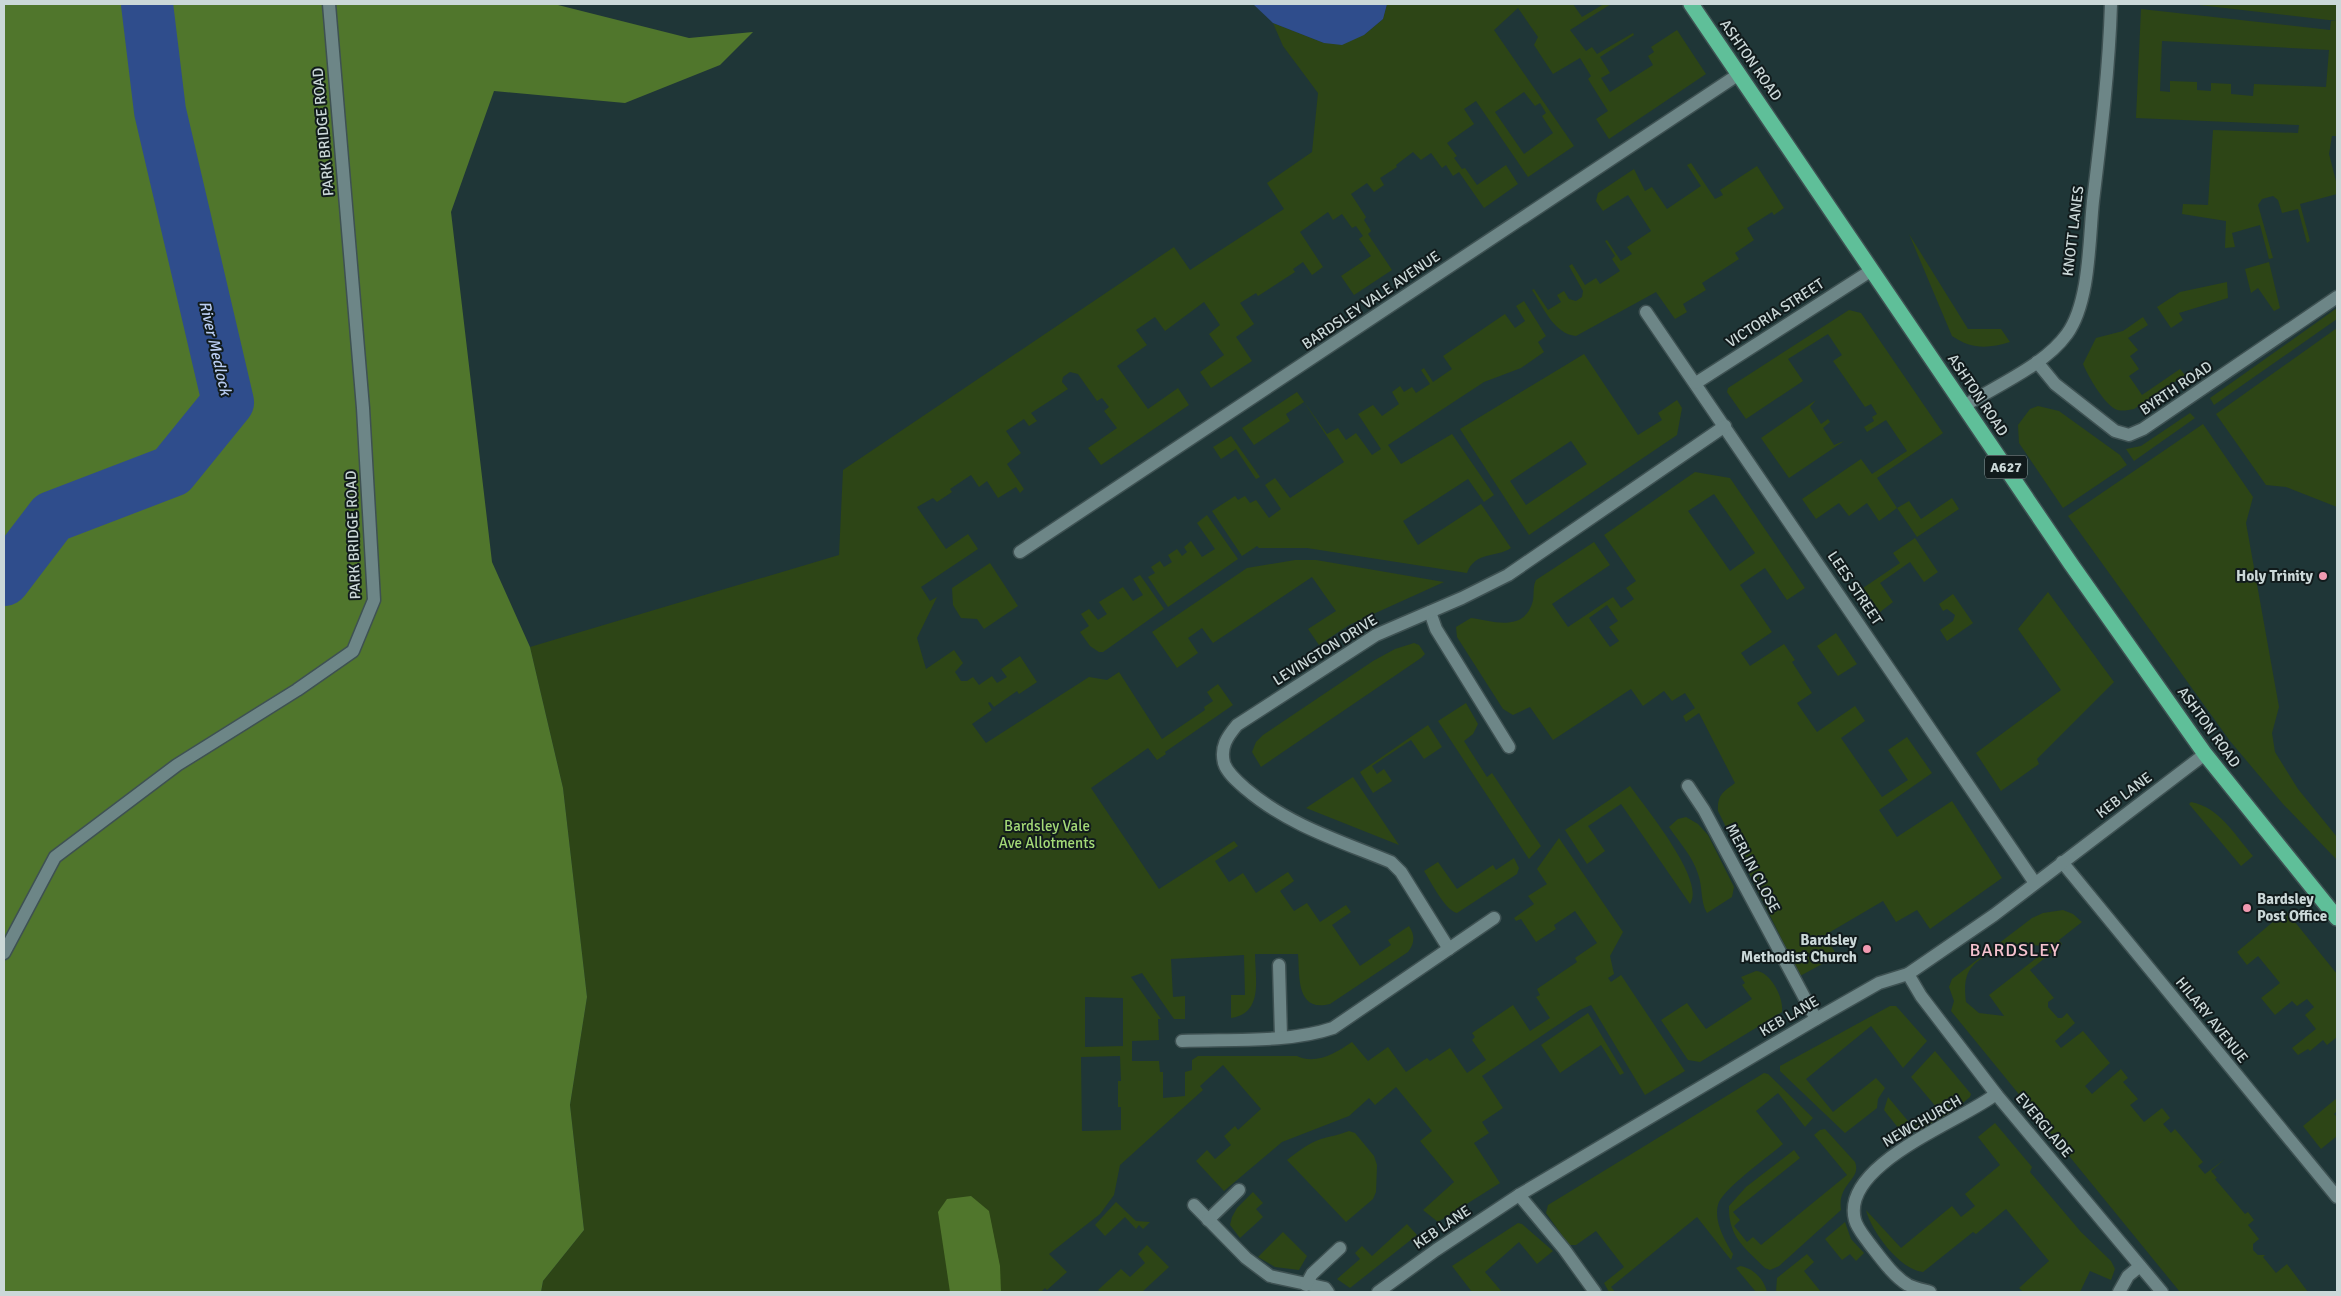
<svg xmlns="http://www.w3.org/2000/svg" width="2341" height="1296" font-family="Signika,sans-serif">
	<rect width="100%" height="100%" fill="#1f3637"/>
	<!-- green -->
	<g fill="#2d4516" fill-rule="evenodd">
		<path d="M1387,4H1573L1582,17L1604,4H1611L1570,30L1586,51L1592,47L1597,54L1633,33L1634,35L1600,57L1610,73L1601,78L1610,92L1653,65L1648,56L1654,52L1651,47L1677,30L1706,74L1609,139L1596,119L1608,111L1588,79L1591,76L1580,58L1553,74L1534,45L1538,37L1518,8L1494,30L1574,146L1528,177L1476,101L1464,109L1474,124L1447,143L1457,156L1454,158L1462,169L1465,168L1477,185L1506,165L1518,184L1484,208L1459,172L1453,176L1446,165L1442,168L1431,153L1421,160L1413,152L1396,165L1397,167L1380,178L1384,185L1374,192L1367,183L1351,194L1366,217L1364,220L1371,231L1368,234L1392,270L1354,295L1341,276L1371,256L1359,239L1363,236L1356,226L1352,228L1342,214L1333,220L1328,212L1300,232L1323,267L1312,275L1303,262L1293,269L1295,272L1258,296L1256,293L1240,303L1254,324L1236,337L1252,361L1211,388L1200,372L1224,355L1209,334L1220,325L1204,302L1165,331L1155,317L1136,330L1147,345L1117,366L1148,409L1178,388L1189,405L1101,465L1088,448L1117,428L1104,411L1109,407L1102,398L1097,401L1078,374L1070,372L1063,377L1062,382L1068,389L1031,413L1037,421L1029,426L1024,419L1006,431L1021,453L1007,464L1024,489L1020,493L1016,487L998,498L987,481L979,487L971,475L950,489L952,492L937,502L933,498L917,507L946,549L968,534L978,549L921,587L930,601L937,597L917,638L926,669L954,650L963,663L955,672L961,681H967L973,677L979,685L992,676L997,683L1007,677L1001,669L1020,656L1037,682L1019,694L1017,691L994,707L990,702L988,703L992,710L972,724L986,743L1089,677L1107,680L1119,672L1162,739L1205,710L1204,707L1213,701L1207,692L1218,684L1233,705L1165,752L1166,754L1157,760L1148,748L1091,788L1159,889L1234,841L1238,846L1215,861L1229,882L1243,873L1256,893L1288,872L1294,881L1280,891L1294,911L1307,903L1320,922L1346,905L1351,912L1332,925L1360,966L1391,945L1388,940L1409,926C1415,935 1415,943 1408,952L1330,1004C1295,1013 1300,974 1298,954H1255C1255,978 1264,1013 1231,1018V995H1245L1244,955L1171,959L1173,997L1185,996V1019H1174L1142,973L1131,977L1161,1019H1158L1159,1040L1132,1041V1061H1159L1160,1072H1163V1098L1185,1096V1072L1192,1070V1060L1198,1056H1297C1316,1065 1336,1053 1352,1042L1368,1061L1388,1047L1406,1072L1427,1058L1430,1061L1450,1048L1467,1073L1486,1060L1472,1040L1475,1037L1472,1033L1513,1005L1530,1031L1550,1018L1536,997L1540,995L1537,989L1577,962L1575,958L1597,943L1575,911L1554,925L1556,929L1536,942L1521,919L1516,921L1514,918L1534,904L1528,896L1547,884L1537,869L1559,838L1623,932L1610,956L1614,974L1608,978L1611,982L1621,975L1685,1071L1645,1095L1591,1005L1580,1010L1482,1076L1503,1108L1482,1122L1489,1133L1474,1143L1500,1183L1438,1222L1423,1210L1454,1182L1420,1141L1432,1131L1396,1087L1375,1105L1369,1098L1349,1116L1282,1142L1224,1191L1196,1161L1207,1150L1215,1159L1231,1145L1224,1136L1235,1126L1238,1130L1261,1109L1223,1065L1200,1086L1203,1090L1120,1165L1114,1195L1100,1214L1049,1254L1067,1272L1047,1290L1045,1288L1041,1292H541L543,1281L584,1230L570,1105L587,997L563,788L530,647L839,555L843,470L1174,247L1190,270L1284,209L1267,183L1312,152L1318,93L1283,46L1273,23L1324,43L1364,35L1383,19ZM1524,92L1535,106L1540,103L1546,113L1542,116L1553,133L1524,154L1495,112ZM1085,997L1123,998V1046L1085,1047ZM1120,1056L1121,1081H1118V1107H1121V1130L1082,1131L1081,1057Z"/>
		<polygon points="2190,4 2337,4 2337,21"/>
		<path d="M2141,9L2330,30L2331,21H2337V136H2332L2329,154L2337,185V194L2300,204L2310,241L2307,243L2298,209L2282,213L2278,200L2273,196L2262,199L2258,205L2273,258L2269,259L2260,225L2232,233L2235,247L2225,248L2226,221L2182,214L2183,204L2208,205L2213,130L2298,133L2299,125L2136,118ZM2162,41L2329,50L2326,87L2254,84L2253,96L2231,94V84L2211,83V91L2197,90V82L2170,81V92L2160,91Z"/>
		<path d="M1691,163L1715,199L1723,195L1720,190L1757,166L1784,208L1774,215L1772,212L1747,228L1754,240L1735,253L1739,259L1702,283L1706,290L1683,304L1687,312L1675,319L1656,292L1576,336C1554,334 1543,307 1532,290L1534,289L1548,310L1561,302L1557,295L1564,291L1569,299L1576,301L1582,297L1583,291L1569,266L1572,264L1585,285L1596,278L1600,284L1620,271L1612,259L1615,256L1605,241L1607,240L1621,261L1632,254L1627,247L1651,231L1628,195L1603,211L1596,201L1598,193L1634,169L1645,191L1652,187L1667,209L1701,186L1687,165Z"/>
		<path d="M1909,234L1968,329H2001L2010,342C1987,349 1971,349 1952,336Z"/>
		<polygon points="2269,262 2280,308 2274,311 2258,288 2251,293 2245,269"/>
		<polygon points="2227,282 2228,298 2179,313 2183,320 2171,328 2157,307 2180,292"/>
		<path d="M1524,301L1546,336L1538,342L1544,352L1521,368L1484,382L1388,445L1401,464L1452,434L1494,495L1484,502L1468,479L1403,521L1418,545L1481,504L1511,548C1496,558 1475,551 1467,573L1307,548H1259L1257,546L1242,556L1212,511L1235,496L1238,500L1245,496L1250,503L1256,500L1269,518L1281,509L1265,485L1275,478L1290,498L1344,462L1304,402L1286,414L1290,421L1254,445L1242,428L1297,392L1327,434L1338,428L1346,440L1356,433L1372,455L1381,449L1358,414L1373,405L1382,416L1399,404L1392,392L1400,386L1404,392L1412,387L1416,393L1430,384L1421,370L1424,368L1433,382L1452,369L1443,356L1505,314L1515,328L1525,321L1516,306Z"/>
		<polygon points="2337,308 2337,319 2214,405 2210,398"/>
		<polygon points="1849,310 1861,313 1943,433 1877,478 1897,508 1909,501 1921,519 1952,498 1959,509 1917,537 1897,508 1879,521 1867,503 1849,516 1839,503 1816,519 1802,499 1861,459 1872,474 1907,451 1886,420 1867,432 1864,427 1874,421 1872,417 1877,414 1871,404 1865,407 1833,361 1842,355 1828,334 1788,359 1803,381 1746,419 1727,392 1728,388"/>
		<path d="M2143,317L2148,325L2128,338L2138,350L2130,356L2139,369L2129,376L2142,395L2180,369L2185,375L2134,409C2128,410 2121,412 2115,409C2103,402 2088,376 2083,364L2096,338L2123,331Z"/>
		<polygon points="2337,328 2337,507 2286,487 2266,485 2216,414"/>
		<path d="M1584,354L1638,435L1662,420L1658,413L1677,400L1682,408L1677,435L1529,535L1460,429ZM1571,441L1587,464L1526,505L1510,481Z"/>
		<polygon points="1816,400 1810,407 1821,424 1828,419 1830,422 1823,428 1834,445 1844,441 1789,478 1761,438"/>
		<polygon points="2038,406 2059,411 2120,455 2127,465 2063,508 2019,443 2018,425 2030,409"/>
		<polygon points="2190,413 2195,418 2134,461 2126,449 2141,446"/>
		<polygon points="2203,424 2253,497 2246,523 2279,707 2272,733 2275,752 2298,789 2337,837 2337,860 2283,804 2230,741 2068,516"/>
		<polygon points="1231,436 1260,477 1256,479 1236,449 1221,459 1213,447"/>
		<path d="M1695,472L1730,478L1805,588L1787,600L1765,568L1740,585L1772,632L1741,653L1750,666L1784,644L1795,660L1792,662L1812,693L1797,703L1817,732L1855,706L1865,721L1841,738L1882,797L1908,780L1888,750L1907,737L1932,773L1879,810L1897,837L1952,801L2002,878L1930,929L1917,910L1896,922L1883,901L1825,935L1837,956L1800,976L1718,811C1717,795 1723,792 1735,783L1699,713L1686,722L1683,716L1695,708L1685,693L1672,701L1664,691L1643,706L1631,689L1553,740L1530,707L1513,715L1503,709L1457,637L1456,627L1471,618C1492,621 1522,632 1532,604C1535,596 1532,588 1536,580L1594,542L1610,565L1552,604L1568,627L1613,597L1621,608L1634,599L1626,588L1636,581L1604,535ZM1714,494L1755,553L1730,571L1688,511ZM1607,605L1618,621L1609,627L1619,641L1610,647L1589,618Z"/>
		<polygon points="1207,515 1238,559 1168,607 1148,577 1155,573 1151,567 1160,561 1164,567 1172,562 1168,555 1177,549 1182,556 1187,552 1184,547 1191,541 1202,557 1215,549 1197,523"/>
		<polygon points="1915,538 1938,572 1924,582 1910,562 1880,583 1893,602 1880,612 1863,588 1900,563 1893,553"/>
		<polygon points="1295,560 1316,560 1444,582 1349,625 1319,645 1308,629 1336,611 1312,577 1213,643 1202,628 1188,638 1198,653 1177,668 1152,632 1247,568"/>
		<polygon points="990,563 1018,606 984,629 977,619 961,618 953,605 952,588"/>
		<polygon points="1140,575 1164,609 1103,652 1099,652 1090,646 1080,632 1089,626 1081,614 1089,609 1098,620 1107,614 1099,602 1123,587 1133,601 1143,595 1133,579"/>
		<polygon points="2048,592 2114,682 2037,759 2039,764 2001,791 1976,753 2061,690 2018,629"/>
		<polygon points="1953,594 1973,623 1947,641 1940,630 1953,621 1955,615 1947,609 1943,611 1939,604"/>
		<polygon points="1836,633 1857,664 1838,676 1817,646"/>
		<polygon points="1414,643 1419,645 1425,654 1421,658 1261,767 1252,752 1256,742 1263,735 1373,661 1395,649"/>
		<polygon points="1466,703 1478,724 1473,734 1464,741 1487,777 1492,773 1541,846 1529,859 1438,721"/>
		<polygon points="1428,725 1442,747 1424,759 1411,740 1372,766 1377,774 1384,769 1392,781 1373,793 1360,772"/>
		<polygon points="1353,777 1399,845 1306,808"/>
		<path d="M1630,786C1645,807 1707,882 1690,904L1621,804L1588,826L1605,851L1587,864L1565,830Z"/>
		<path d="M2191,802C2219,807 2235,835 2253,856L2241,866L2189,804Z"/>
		<path d="M1686,817L1698,824L1708,835L1734,887L1732,897L1707,913C1700,901 1703,887 1698,874C1693,857 1679,842 1669,827L1678,819Z"/>
		<path d="M1514,858L1519,868L1517,874L1457,913C1445,910 1431,882 1424,871L1438,862L1457,889L1493,865L1496,870Z"/>
		<path d="M2063,910L2073,914L2082,922L2059,940L2062,944L2030,970L2054,998L2048,1002V1007L2058,1018H2062L2067,1013L2075,1023L2055,1041L2061,1048L2083,1031L2110,1063L2085,1086L2092,1094L2121,1069L2128,1078L2123,1082L2138,1099L2130,1105L2144,1122L2162,1108L2170,1118L2163,1124L2171,1133L2175,1129L2203,1162L2198,1166L2205,1174L2225,1159L2211,1171L2217,1178L2215,1179L2245,1214L2248,1212L2254,1220L2248,1225L2259,1239L2253,1244V1250L2258,1255H2265L2263,1257L2276,1273L2287,1264L2308,1292H2180L1951,1011L1954,1001L1949,987L1952,979L2032,918L2043,913ZM2006,944L2052,946L1989,995L2004,1016L1979,1013L1966,1002C1961,964 1977,962 2006,944Z"/>
		<polygon points="2286,911 2337,974 2337,1037 2327,1045 2323,1040 2310,1051 2308,1049 2298,1055 2292,1048 2316,1029 2305,1015 2314,1007 2307,999 2297,1006 2292,1001 2275,1015 2261,998 2280,983 2258,956 2247,965 2237,952"/>
		<path d="M1756,971C1771,972 1784,998 1782,1012L1700,1062L1688,1060L1661,1020L1687,1003L1706,1029L1752,999L1742,985L1745,983L1741,977Z"/>
		<polygon points="1890,1006 1896,1006 1927,1041 1903,1068 1871,1026 1806,1079 1833,1112 1876,1078 1885,1088 1878,1099 1877,1108 1845,1133 1780,1071 1780,1066"/>
		<polygon points="1588,1013 1624,1073 1620,1075 1601,1045 1560,1073 1541,1045"/>
		<path d="M1935,1051L1971,1094L1970,1097C1953,1112 1926,1132 1903,1134L1884,1110L1888,1097L1913,1127L1937,1108L1911,1077Z"/>
		<path d="M1764,1073L1768,1074L1813,1118L1805,1127L1778,1093L1756,1111L1783,1144C1769,1156 1726,1187 1719,1202C1712,1219 1725,1241 1733,1254L1731,1260L1697,1217L1611,1287L1615,1292H1609L1604,1283L1624,1267L1596,1231L1576,1245H1569L1546,1213L1548,1205Z"/>
		<polygon points="2337,1098 2337,1111 2334,1114 2337,1117 2337,1136 2321,1149 2303,1126"/>
		<path d="M1995,1123L2032,1167L2030,1172L2081,1232L2111,1261L2115,1269L2111,1280L2090,1271L2080,1292H2023L2019,1288L2049,1261L2006,1209L1976,1234L1973,1232L1923,1272C1900,1270 1871,1231 1866,1210L1901,1248L1952,1206L1961,1217L1975,1206L1965,1194L2000,1165L1978,1137Z"/>
		<path d="M1825,1129L1855,1162C1862,1180 1837,1183 1841,1210L1779,1266L1770,1270L1765,1268C1745,1248 1728,1237 1729,1206L1746,1187L1794,1150L1800,1158L1733,1212L1740,1220L1734,1226L1747,1242L1753,1237L1761,1245L1847,1175L1814,1135L1820,1130Z"/>
		<path d="M1349,1131L1355,1133L1374,1156L1377,1165L1376,1192L1373,1199L1346,1222L1287,1160C1297,1152 1309,1143 1321,1139C1331,1136 1339,1135 1349,1131Z"/>
		<polygon points="1253,1192 1263,1203 1256,1209 1263,1217 1240,1238 1230,1225 1232,1217 1237,1208"/>
		<polygon points="1116,1202 1136,1221 1150,1222 1143,1229 1139,1225 1136,1229 1125,1217 1105,1236 1095,1225"/>
		<polygon points="1845,1222 1851,1239 1864,1253 1856,1261 1850,1254 1842,1260 1825,1239"/>
		<polygon points="1518,1223 1522,1224 1553,1251 1537,1264 1519,1242 1485,1272 1502,1292 1472,1292 1452,1266"/>
		<polygon points="1407,1224 1417,1235 1350,1288 1337,1279 1360,1259 1355,1253 1362,1246 1372,1256"/>
		<polygon points="1283,1232 1307,1256 1299,1270 1275,1267 1258,1257"/>
		<polygon points="1147,1245 1169,1267 1142,1292 1100,1292 1098,1290 1121,1269 1130,1277 1145,1263 1138,1254"/>
		<polygon points="1807,1254 1814,1262 1804,1271 1821,1292 1776,1292 1777,1278"/>
		<path d="M1740,1266C1753,1268 1764,1279 1767,1292H1756L1736,1268Z"/>
	</g>
	<!-- forest -->
	<g fill="#50762c">
		<polygon points="4,4 554,4 689,38 753,32 720,65 625,103 494,91 451,212 492,562 530,647 563,788 587,997 570,1105 584,1230 543,1281 541,1292 4,1292"/>
		<polygon points="971,1196 989,1211 1000,1266 1001,1292 950,1292 938,1212 947,1199"/>
	</g>
	<!-- water -->
	<polygon fill="#2f4d8c" points="1253,4 1387,4 1383,19 1364,35 1342,45 1324,43 1273,23"/>
	<g fill="none" stroke-linecap="round" stroke-linejoin="round">
		<!-- river -->
		<polyline stroke="#2f4d8c" stroke-width="52" points="4,580 52,517 172,471 228,402 160,111 147,4"/>
		<defs>
			<g id="minor">
				<polyline points="1646,312 2035,883"/>
				<polyline points="2037,362 2055,384 2115,431 2129,435 2143,429 2337,297"/>
				<polyline points="1696,383 1872,270"/>
				<path d="M1964,406C1996,386 2045,365 2067,334C2090,302 2089,240 2093,201C2101,135 2109,70 2111,4"/>
				<polyline points="1020,552 1739,74"/>
				<polyline points="1430,612 1436,629 1509,747"/>
				<polyline points="1688,786 1704,810 1816,1019"/>
				<polyline points="2062,862 2337,1197"/>
				<path d="M1449,949L1401,872L1391,862C1340,841 1288,825 1246,789C1238,782 1227,773 1224,763C1220,747 1227,737 1237,725L1376,635L1462,598L1508,575L1725,426"/>
				<polyline points="4,953 55,857 177,765 297,690 353,651 374,600 363,408 329,4"/>
				<polyline points="1279,965 1281,1037"/>
				<polyline points="1908,974 1921,996 1996,1094 2162,1292"/>
				<path d="M1182,1041C1230,1039 1289,1043 1333,1028L1494,918"/>
				<polyline points="1519,1195 1564,1249 1595,1292"/>
				<polyline points="1194,1205 1246,1258 1270,1276 1325,1288 1328,1292"/>
				<polyline points="1208,1220 1239,1190"/>
				<polyline points="1306,1285 1312,1274 1340,1248"/>
				<polyline points="1378,1292 1436,1250 1519,1195 1816,1019 1879,983 1908,974 1994,915 2205,754"/>
				<path d="M1930,1292C1923,1290 1914,1288 1908,1285C1893,1276 1880,1257 1869,1243C1864,1236 1857,1228 1855,1220C1840,1164 1962,1121 1996,1094"/>
				<polyline points="2119,1292 2128,1276 2140,1266"/>
			</g>
			<polyline id="highway" points="1691,4 2071,564 2205,754 2337,918"/>
		</defs>
		<!-- minor casing -->
		<use href="#minor" stroke="#3e5152" stroke-width="15"/>
		<!-- highway casing -->
		<use href="#highway" stroke="#3e5152" stroke-width="18"/>
		<!-- minor -->
		<use href="#minor" stroke="#6d8687" stroke-width="12"/>
		<!-- highway -->
		<use href="#highway" stroke="#5fbf99" stroke-width="15"/>
	</g>
	<!-- markers -->
	<g fill="#f19ab1" stroke="#111b1c" stroke-width="2">
		<circle cx="2323" cy="576" r="5"/>
		<circle cx="2247" cy="908" r="5"/>
		<circle cx="1867" cy="949" r="5"/>
	</g>
	<g text-anchor="middle" dominant-baseline="central" stroke-width="4" stroke-linejoin="round" paint-order="stroke">
		<!-- shield labels -->
		<rect fill="#111b1c" stroke="#939fa0" stroke-width="1" x="1985" y="455.5" width="42" height="23" rx="4"/>
		<g font-size="14" font-weight="bold" fill="#cbd8d8">
			<text x="2006" y="467">A627</text>
		</g>
		<!-- street labels -->
		<g font-size="15" fill="#cbd8d8" stroke="#111b1c">
			<text transform="translate(1751 60) rotate(55)">ASHTON ROAD</text>
			<text transform="translate(323 132) rotate(-95)">PARK BRIDGE ROAD</text>
			<text transform="translate(2073 231) rotate(-83)">KNOTT LANES</text>
			<text transform="translate(1371 300) rotate(-34)">BARDSLEY VALE AVENUE</text>
			<text transform="translate(1775 313) rotate(-33)">VICTORIA STREET</text>
			<text transform="translate(2176 388) rotate(-34)">BYRTH ROAD</text>
			<text transform="translate(1978 395) rotate(56)">ASHTON ROAD</text>
			<text transform="translate(353 535) rotate(-92)">PARK BRIDGE ROAD</text>
			<text transform="translate(1855 588) rotate(56)">LEES STREET</text>
			<text transform="translate(1325 650) rotate(-32)">LEVINGTON DRIVE</text>
			<text transform="translate(2209 727) rotate(54)">ASHTON ROAD</text>
			<text transform="translate(2124 795) rotate(-37)">KEB LANE</text>
			<text transform="translate(1753 868) rotate(62)">MERLIN CLOSE</text>
			<text transform="translate(1789 1016) rotate(-30)">KEB LANE</text>
			<text transform="translate(2212 1020) rotate(51)">HILARY AVENUE</text>
			<text transform="translate(1922 1121) rotate(-30)">NEWCHURCH</text>
			<text transform="translate(2044 1125) rotate(50)">EVERGLADE</text>
			<text transform="translate(1442 1227) rotate(-34)">KEB LANE</text>
		</g>
		<!-- poi labels -->
		<g font-size="15" font-weight="bold" fill="#cbd8d8" stroke="#111b1c" text-anchor="end">
			<text x="2313" y="576">Holy Trinity</text>
			<text x="2257" y="899" text-anchor="start">Bardsley<tspan x="2257" dy="17">Post Office</tspan></text>
			<text x="1857" y="940">Bardsley<tspan x="1857" dy="17">Methodist Church</tspan></text>
		</g>
		<!-- park labels -->
		<g font-size="15" fill="#a4da77" stroke="#111b1c">
			<text x="1047" y="826">Bardsley Vale<tspan x="1047" dy="17">Ave Allotments</tspan></text>
		</g>
		<!-- water labels -->
		<g font-size="16" font-style="italic" fill="#bbcef3" stroke="#111b1c">
			<text transform="translate(215 348) rotate(77)">River Medlock</text>
		</g>
		<!-- quarter labels -->
		<g font-size="18" letter-spacing="1" fill="#f5c2ce" stroke="#111b1c">
			<text x="2015" y="950">BARDSLEY</text>
		</g>
	</g>
	<!-- border -->
	<rect width="2341" height="1296" fill="none" stroke="#cbd8d8" stroke-width="10"/>
</svg>
